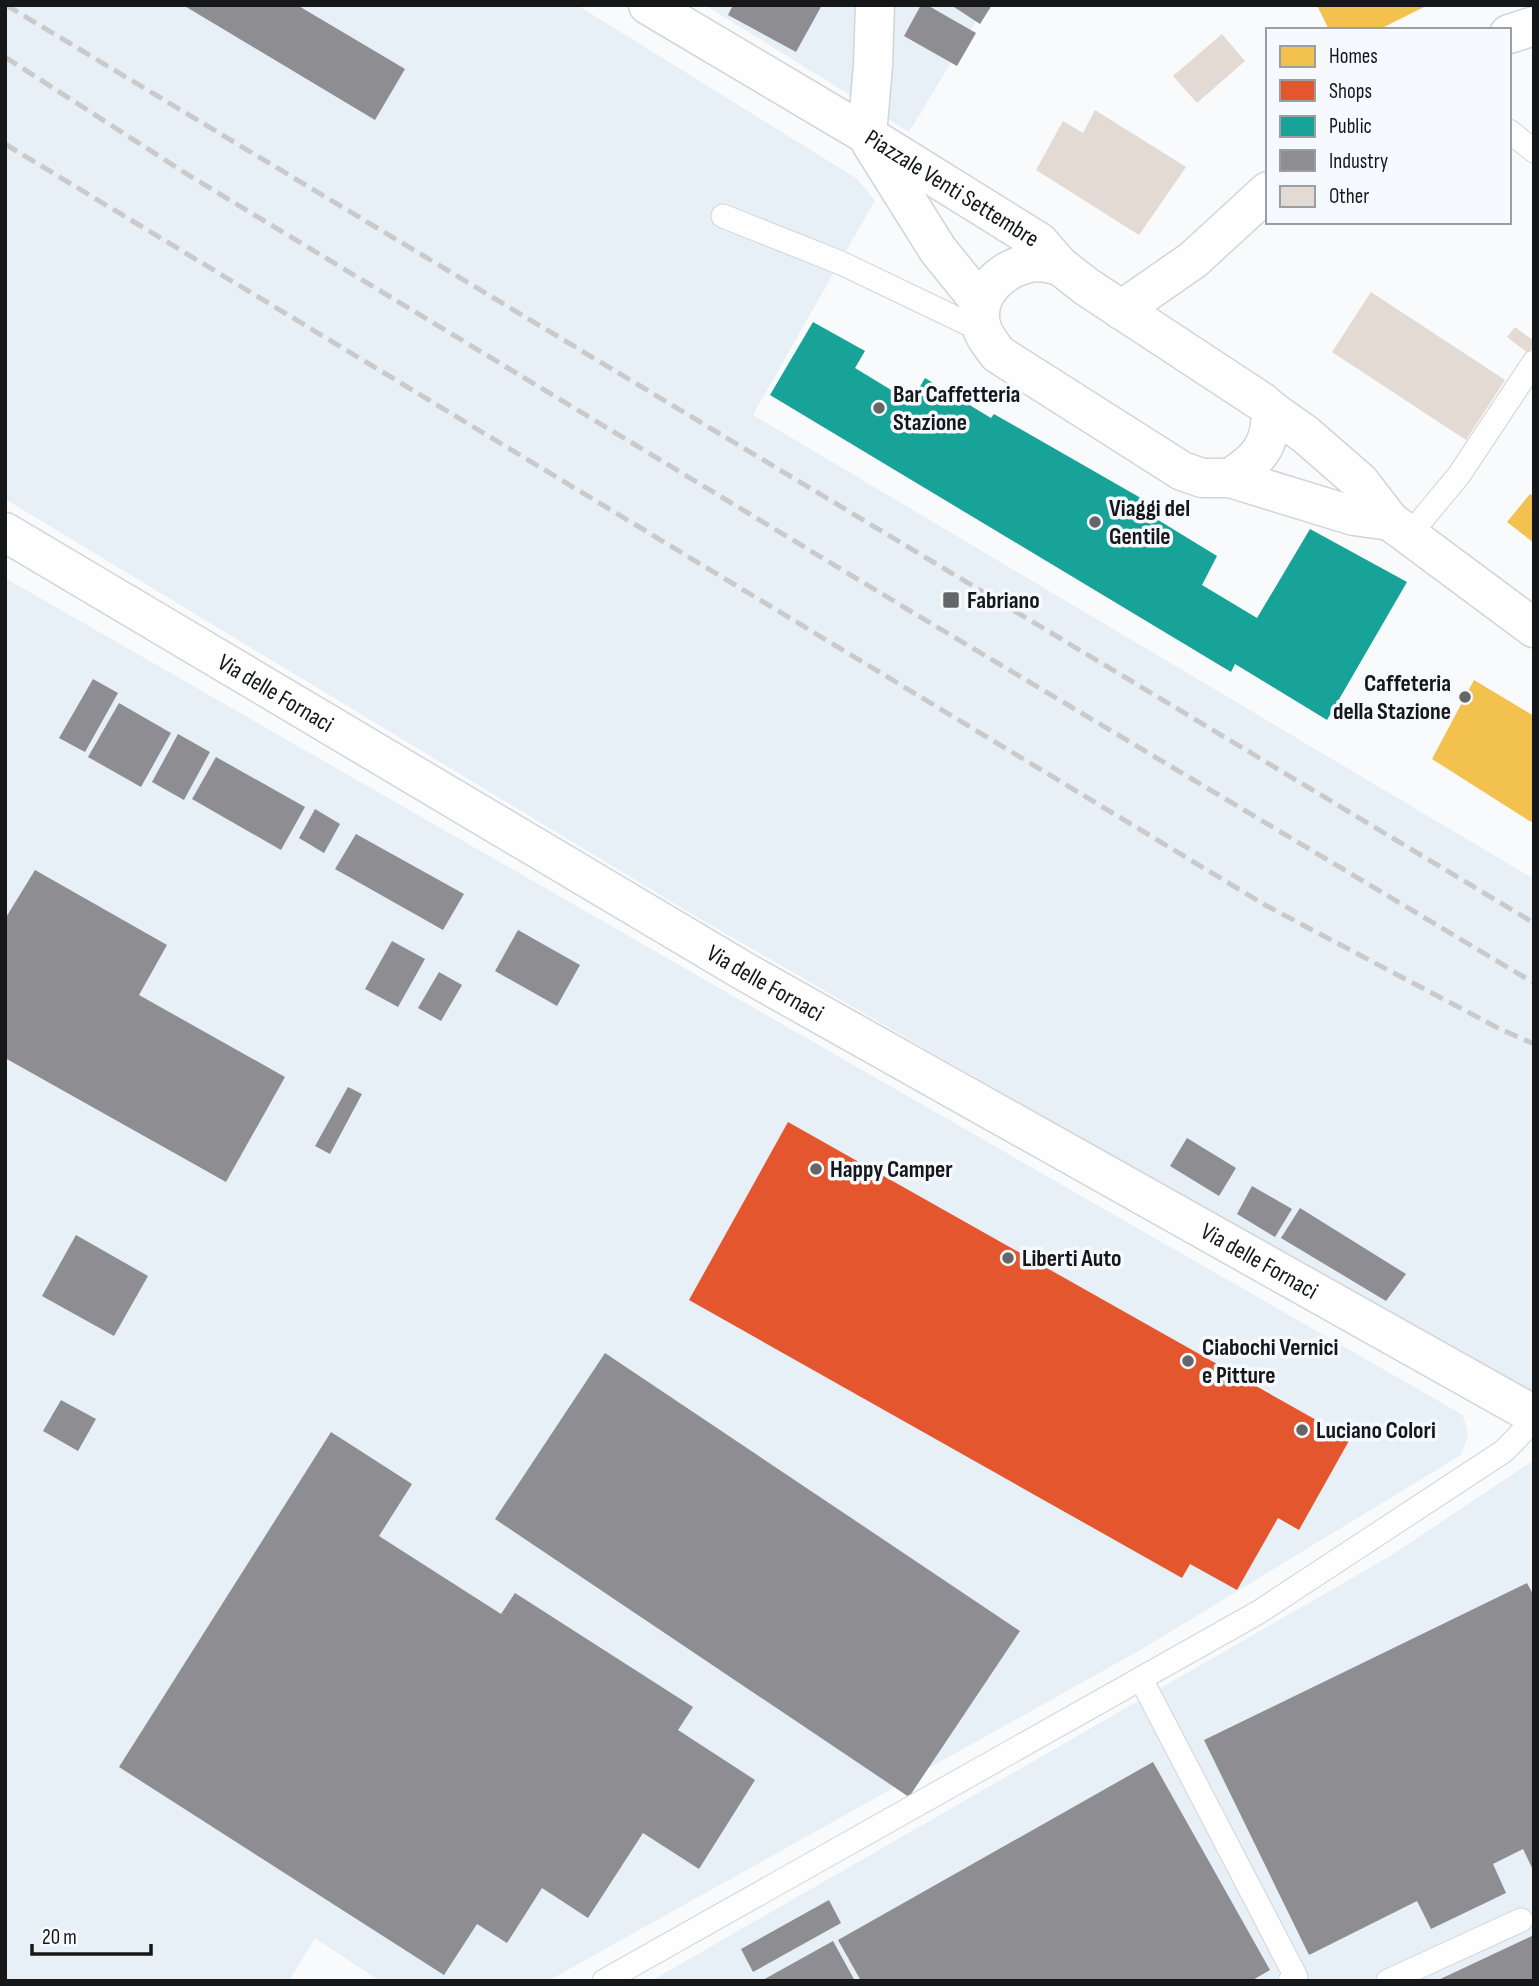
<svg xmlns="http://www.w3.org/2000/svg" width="1539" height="1986" font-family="'Sofia Sans Condensed',sans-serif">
	<rect width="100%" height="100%" fill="#f8fafc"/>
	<!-- built -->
	<g fill="#e8f0f7">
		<polygon points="5,5 577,5 856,178 875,200 753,415 1534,879 1534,1399 695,916 5,499"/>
		<polygon points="705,5 986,5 909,132"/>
		<polygon points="5,578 1463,1415 1468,1435 1461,1455 1142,1649 548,1981 380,1981 315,1938 289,1981 5,1981"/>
		<polygon points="1534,1460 1534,1981 651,1981 1392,1555"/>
	</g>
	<!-- homes -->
	<g fill="#f2c14e">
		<polygon points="1317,5 1428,5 1378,30 1329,30"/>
		<polygon points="1530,494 1534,496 1534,543 1507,522"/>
		<polygon points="1474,680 1534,716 1534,818 1531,822 1432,759"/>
	</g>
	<!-- shops -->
	<polygon fill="#e4572e" points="788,1122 1350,1439 1299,1530 1278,1518 1237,1590 1190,1564 1182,1578 689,1300"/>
	<!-- public -->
	<polygon fill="#17a398" points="813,322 865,351 855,368 911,402 925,378 991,418 994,414 1153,505 1150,515 1217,556 1202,585 1257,618 1310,529 1407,582 1327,720 1235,664 1231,672 770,395"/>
	<!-- industry -->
	<g fill="#8d8d92">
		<polygon points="183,5 297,5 405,69 375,120"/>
		<polygon points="733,5 822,5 796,52 728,15"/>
		<polygon points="921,5 927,5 976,33 957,66 904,36"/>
		<polygon points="951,5 992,5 980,24"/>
		<polygon points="93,679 118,693 85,752 59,738"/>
		<polygon points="119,703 171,733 141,787 88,757"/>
		<polygon points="178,734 210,752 184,800 152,782"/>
		<polygon points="216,757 305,807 281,850 192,799"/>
		<polygon points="315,809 340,824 324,853 299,838"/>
		<polygon points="356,834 464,894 443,930 335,869"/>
		<polygon points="35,870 167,945 139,995 285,1077 226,1182 5,1058 5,919"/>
		<polygon points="518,930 580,965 557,1006 495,971"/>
		<polygon points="392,941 425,959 398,1007 365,989"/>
		<polygon points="439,972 462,985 441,1021 418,1008"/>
		<polygon points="348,1087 362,1094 330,1154 315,1146"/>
		<polygon points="1187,1138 1236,1168 1219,1196 1170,1166"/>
		<polygon points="1252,1186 1292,1209 1275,1237 1237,1214"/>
		<polygon points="1300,1208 1406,1274 1386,1301 1281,1238"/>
		<polygon points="76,1235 148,1276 114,1336 42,1296"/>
		<polygon points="605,1353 1020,1631 909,1797 495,1519"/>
		<polygon points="61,1400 96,1419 78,1451 43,1431"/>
		<polygon points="331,1432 412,1484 379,1536 501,1614 515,1593 693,1707 678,1730 755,1780 699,1869 643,1833 588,1918 542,1888 507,1943 477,1924 444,1975 119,1767"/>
		<polygon points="1527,1583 1534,1596 1534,1872 1523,1849 1493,1864 1506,1893 1431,1929 1417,1901 1309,1955 1204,1740"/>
		<polygon points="1153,1762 1270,1970 1251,1981 861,1981 838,1940"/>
		<polygon points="829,1900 841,1923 753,1972 741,1949"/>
		<polygon points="1534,1935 1534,1981 1436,1981"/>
		<polygon points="833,1941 855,1981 761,1981"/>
	</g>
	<!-- building -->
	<g fill="#e3dad3">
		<polygon points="1222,34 1245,61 1197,103 1173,76"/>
		<polygon points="1095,110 1186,167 1139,235 1036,170 1063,121 1083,133"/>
		<polygon points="1371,292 1505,380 1466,440 1332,352"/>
		<polygon points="1515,327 1534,341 1534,346 1528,353 1507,337"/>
	</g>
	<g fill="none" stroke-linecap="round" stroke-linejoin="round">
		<defs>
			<g id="service">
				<polyline points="1509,131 1534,151"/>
				<polyline points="723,216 841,263 983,331"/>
				<polyline points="1410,534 1459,475 1534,362"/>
				<polyline points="1141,1679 1296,1977 1290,1981"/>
				<polyline points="604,1981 1259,1612 1504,1451 1534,1420"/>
				<polyline points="1388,1981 1521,1920"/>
			</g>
			<polyline id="minor" points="867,135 873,65 875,5"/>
			<g id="tertiary">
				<path id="s1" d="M648,5L867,135L1039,242L1060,266L1087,287L1262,402L1271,410C1271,446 1259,459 1230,478"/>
				<polyline points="1509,34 1534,26"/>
				<polyline points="871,143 938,250 981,303"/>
				<path d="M1060,266C1054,265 1046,262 1039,262C1005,263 969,295 983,331C986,339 993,347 998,354L1182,471L1202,478H1230L1354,516L1390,521"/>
				<polyline points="1121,310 1193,260 1268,191"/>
				<polyline points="1271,410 1306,435 1360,482 1390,521 1534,628"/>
			</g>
			<g id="secondary">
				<path id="s2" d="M5,532L747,973L1534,1415"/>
			</g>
		</defs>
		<!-- service casing -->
		<use href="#service" stroke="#d2d4d7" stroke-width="25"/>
		<!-- minor casing -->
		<use href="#minor" stroke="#d2d4d7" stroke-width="41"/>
		<!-- tertiary casing -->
		<use href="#tertiary" stroke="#d2d4d7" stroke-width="41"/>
		<!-- secondary casing -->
		<use href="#secondary" stroke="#d2d4d7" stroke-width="41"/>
		<!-- service -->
		<use href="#service" stroke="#fefeff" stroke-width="23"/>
		<!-- minor -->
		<use href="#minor" stroke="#fefeff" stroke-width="38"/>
		<!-- tertiary -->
		<use href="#tertiary" stroke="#fefeff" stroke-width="38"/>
		<!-- secondary -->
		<use href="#secondary" stroke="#fefeff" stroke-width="38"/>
		<!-- rail -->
		<g stroke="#cacacb" stroke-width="5" stroke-dasharray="14 7" stroke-linecap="butt">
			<polyline points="6,5 1534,923"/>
			<polyline points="5,57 190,176 907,609 1534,983"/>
			<polyline points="5,144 1265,905 1500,1029 1534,1044"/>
		</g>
	</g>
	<!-- markers -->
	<g fill="#646668" stroke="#f6fafe" stroke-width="2.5">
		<circle cx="879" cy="408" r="7"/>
		<circle cx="1095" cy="522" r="7"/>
		<rect x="942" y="591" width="18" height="18" rx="3.5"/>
		<circle cx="1465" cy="697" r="7"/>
		<circle cx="816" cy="1169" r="7"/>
		<circle cx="1008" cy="1258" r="7"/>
		<circle cx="1188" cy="1361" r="7"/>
		<circle cx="1302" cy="1430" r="7"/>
	</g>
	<g text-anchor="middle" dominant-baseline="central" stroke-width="7" stroke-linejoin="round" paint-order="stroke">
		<!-- street labels -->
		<g font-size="24" fill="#151719" stroke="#f6fafe">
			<text stroke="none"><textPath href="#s1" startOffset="355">Piazzale Venti Settembre</textPath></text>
			<text stroke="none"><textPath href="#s2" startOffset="315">Via delle Fornaci</textPath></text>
			<text stroke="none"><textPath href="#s2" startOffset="884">Via delle Fornaci</textPath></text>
			<text stroke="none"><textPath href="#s2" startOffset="1451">Via delle Fornaci</textPath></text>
		</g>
		<!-- poi labels -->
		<g font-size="24" font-weight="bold" fill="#151719" stroke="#f6fafe" text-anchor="start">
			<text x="893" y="394">Bar Caffetteria<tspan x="893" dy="28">Stazione</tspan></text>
			<text x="1109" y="508">Viaggi del<tspan x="1109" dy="28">Gentile</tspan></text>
			<text x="967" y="600">Fabriano</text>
			<text x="1451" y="683" text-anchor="end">Caffeteria<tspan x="1451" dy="28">della Stazione</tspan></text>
			<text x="830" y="1169">Happy Camper</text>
			<text x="1022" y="1258">Liberti Auto</text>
			<text x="1202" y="1347">Ciabochi Vernici<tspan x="1202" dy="28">e Pitture</tspan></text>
			<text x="1316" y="1430">Luciano Colori</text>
		</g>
	</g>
	<!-- border -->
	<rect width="1539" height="1986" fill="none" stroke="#151719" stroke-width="14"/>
	<!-- legend -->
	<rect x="1266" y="28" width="245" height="196" fill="#f6fafe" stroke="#9c9fa2" stroke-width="2"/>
	<rect x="1280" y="46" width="35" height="21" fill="#f2c14e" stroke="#9c9fa2" stroke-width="2"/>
	<text x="1329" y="63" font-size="21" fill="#151719">Homes</text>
	<rect x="1280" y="80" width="35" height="21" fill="#e4572e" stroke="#9c9fa2" stroke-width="2"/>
	<text x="1329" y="98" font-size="21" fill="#151719">Shops</text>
	<rect x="1280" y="116" width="35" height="21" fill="#17a398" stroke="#9c9fa2" stroke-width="2"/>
	<text x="1329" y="133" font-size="21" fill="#151719">Public</text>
	<rect x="1280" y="150" width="35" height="21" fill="#8d8d92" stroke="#9c9fa2" stroke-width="2"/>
	<text x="1329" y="168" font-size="21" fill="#151719">Industry</text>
	<rect x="1280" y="186" width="35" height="21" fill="#e3dad3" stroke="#9c9fa2" stroke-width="2"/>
	<text x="1329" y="203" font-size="21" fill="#151719">Other</text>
	<!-- scale -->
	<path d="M32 1944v10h119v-10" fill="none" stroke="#151719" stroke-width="3.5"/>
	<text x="42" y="1944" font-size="21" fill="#151719" stroke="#f6fafe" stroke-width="5" paint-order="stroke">20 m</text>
</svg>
